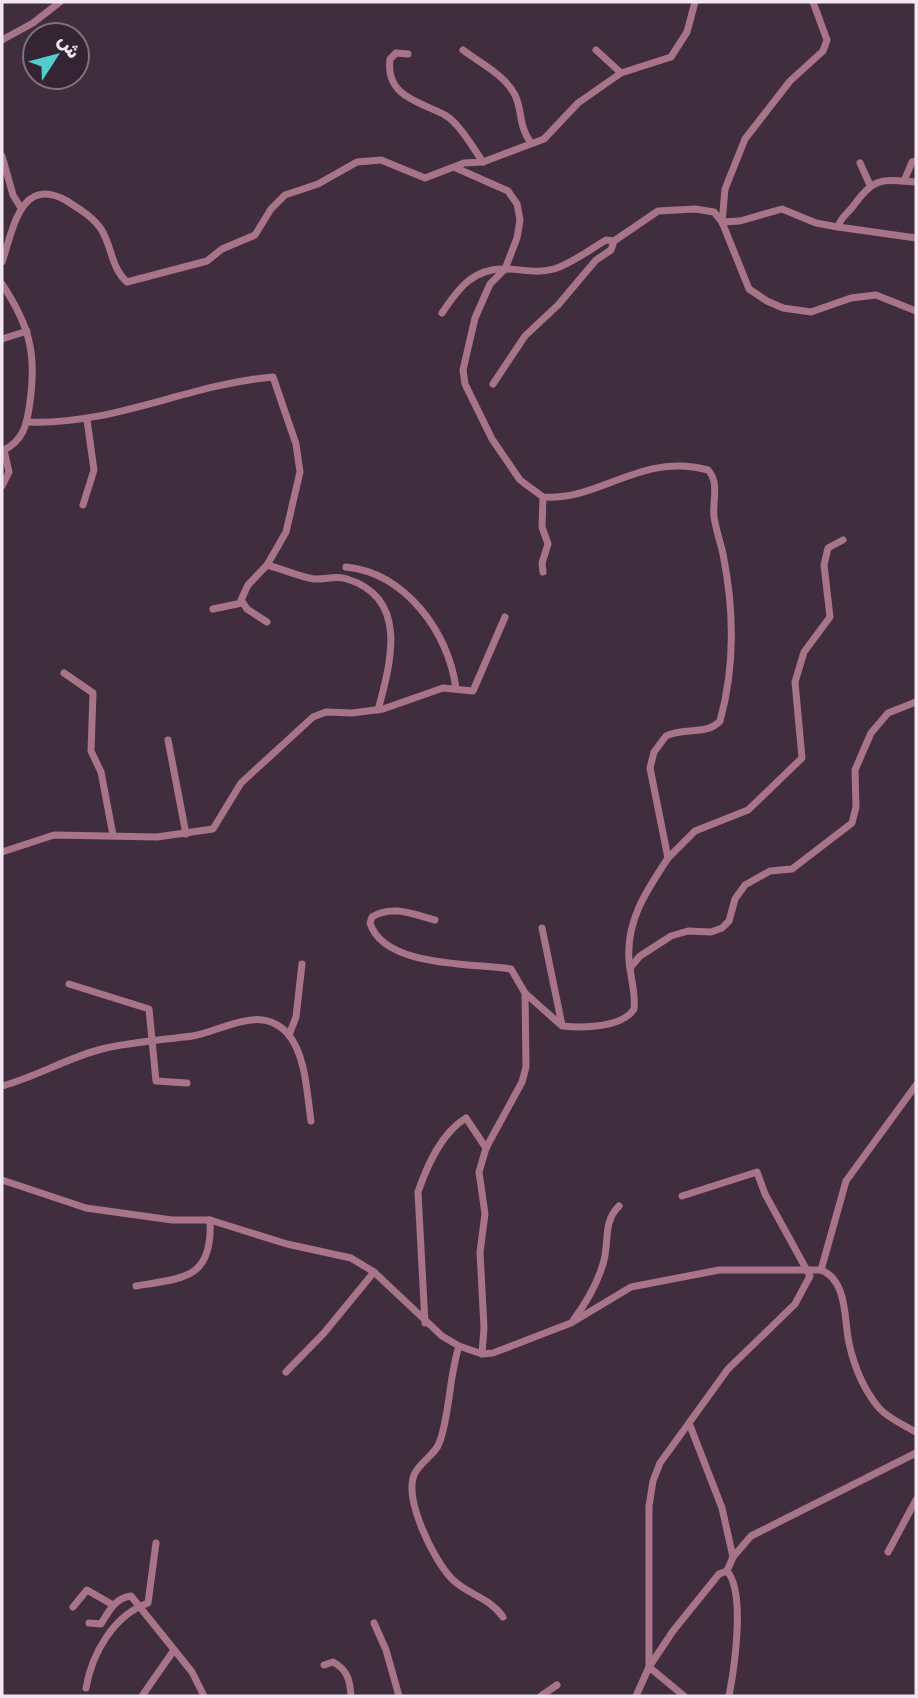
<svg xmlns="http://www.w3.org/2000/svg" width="918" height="1698" font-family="Rubik,Vazirmatn,sans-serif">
	<rect width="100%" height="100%" fill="#402e3e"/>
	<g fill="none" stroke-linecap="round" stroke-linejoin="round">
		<!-- minor -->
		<g stroke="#a87487" stroke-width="7">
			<path d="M813,2L827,40L823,51L790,81L745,139L725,189L722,222L740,221L782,209L816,223L838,227C841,216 848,214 854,205C875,176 882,180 916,182"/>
			<polyline points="2,40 33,23 60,2"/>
			<path d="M463,50C480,63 505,75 515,95C523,112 518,125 531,143"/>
			<polyline points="596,50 621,73"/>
			<path d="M408,54L396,53L390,59C385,97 421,102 445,115C460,124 473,148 483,162"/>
			<polyline points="2,156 13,195 21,208"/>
			<polyline points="860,163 870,185"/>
			<path d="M456,168L508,191L517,204L520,220L517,238L505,269L490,284L475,318L463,370L465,384L492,439L520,480L543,497C601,501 640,452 708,470C720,483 712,501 714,517C716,530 720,541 723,554C734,609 735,667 720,721C706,736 683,727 666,736L654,752L650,768L668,858C647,890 626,920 629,960C630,976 636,993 634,1009C622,1028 583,1028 562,1026L525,993L526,1067L522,1082L486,1148L479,1172L485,1214L480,1252L484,1328L482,1354"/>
			<polyline points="904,181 912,162 916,161"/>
			<polyline points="838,227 916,238"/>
			<path d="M2,262C13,231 20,174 67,201C78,208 93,217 101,229C112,246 111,268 127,282L207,261L222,249L255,235L271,209L285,195L318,184L357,162L381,160L425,178L464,163L483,162L544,139L578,103L621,73L671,57L687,32L695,2"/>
			<path d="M2,284C29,325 37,353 30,402C27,424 24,441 2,451"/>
			<path d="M442,313C458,289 473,268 505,269C522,269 536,274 554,269C573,263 589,250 606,240L614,241L658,211L695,209L714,212L722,222L749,289L767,301L783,308L811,312L851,298L876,295L916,311"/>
			<polyline points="2,339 27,331"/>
			<polyline points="493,384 525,336 558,305 596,260 611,250 614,241"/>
			<path d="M27,422C112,426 189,384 273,377L296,444L300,472L286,532L267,565C282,569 300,577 314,579C325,580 336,575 347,579C409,598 391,662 378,710"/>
			<polyline points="2,486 9,472 4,450"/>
			<polyline points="83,505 94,470 87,420"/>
			<path d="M346,567C405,573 449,632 456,689"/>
			<polyline points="543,572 542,563 548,544 542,527 543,497"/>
			<polyline points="213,609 242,603"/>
			<polyline points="267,622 247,609 241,600 248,585 267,565"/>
			<polyline points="64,673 93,693 91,751 101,772 113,835"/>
			<polyline points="168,740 186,834"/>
			<polyline points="2,852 54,835 157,837 213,829 241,783 313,717 326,712 352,713 383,709 443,688 473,691 505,617"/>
			<polyline points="668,858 695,831 748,810 802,758 795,682 804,652 830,617 824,565 828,548 843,540"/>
			<path d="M435,920C415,915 392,904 372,917L370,923C384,968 474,963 511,969L525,993"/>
			<polyline points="542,928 562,1025"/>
			<polyline points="630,968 640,956 671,936 688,931 711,932 722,928 729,921 735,899 745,885 770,871 792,869 852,823 856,807 855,770 871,733 888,713 916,702"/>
			<polyline points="69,984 149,1009 156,1081 187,1083"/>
			<polyline points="289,1035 296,1017 302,964"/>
			<path d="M2,1086C36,1077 69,1057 102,1049C132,1042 162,1040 192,1036C223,1031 260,1003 288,1034C306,1055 307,1095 311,1121"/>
			<path d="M2,1180L86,1208L172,1220H210L287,1244L351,1258L374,1272L442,1336L459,1346L482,1354L493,1353L571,1323L631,1287L719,1270H821C848,1280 844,1321 849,1343C854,1366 864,1390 879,1408C889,1419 904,1425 916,1432"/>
			<polyline points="682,1196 757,1172 765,1194 810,1276 795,1304 728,1369 660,1463 653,1481 649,1506 649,1667 684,1696"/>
			<polyline points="821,1270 846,1181 916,1085"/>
			<path d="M136,1286C184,1278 213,1279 210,1220"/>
			<path d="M574,1319C586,1303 597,1284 603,1264C610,1242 602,1223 619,1206"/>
			<path d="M425,1323L418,1192C427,1166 441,1133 466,1118L486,1148"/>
			<path d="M459,1346C449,1377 450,1412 440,1441C436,1455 419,1462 414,1475C404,1500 434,1561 452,1579C468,1595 489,1597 503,1617"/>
			<polyline points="286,1372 324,1333 374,1272"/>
			<polyline points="689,1423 722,1508 733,1557"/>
			<polyline points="888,1552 916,1500"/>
			<path d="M727,1571C746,1592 734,1670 729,1696"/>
			<polyline points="73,1607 87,1590 113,1605"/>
			<path d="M89,1623L101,1624C109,1611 115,1598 131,1596L192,1672L204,1696"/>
			<polyline points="374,1623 386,1650 399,1696"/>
			<path d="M324,1665L333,1662C348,1670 350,1681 351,1696"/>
			<path d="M86,1688C92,1653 114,1615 148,1603L156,1543"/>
			<polyline points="142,1696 174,1650"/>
			<polyline points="541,1696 557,1685"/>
			<polyline points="636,1696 649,1667 673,1631 719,1574 727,1571 733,1557 751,1536 916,1453"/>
		</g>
	</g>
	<!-- border -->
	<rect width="918" height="1698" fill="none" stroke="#f2e6f0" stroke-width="7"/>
	<!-- north arrow -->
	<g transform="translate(56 56) rotate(54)"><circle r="33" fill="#352434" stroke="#81727f" stroke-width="2"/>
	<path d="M0-5L12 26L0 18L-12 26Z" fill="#53cdcb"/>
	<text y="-10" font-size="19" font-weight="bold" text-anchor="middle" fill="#f2e6f0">ش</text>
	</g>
</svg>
